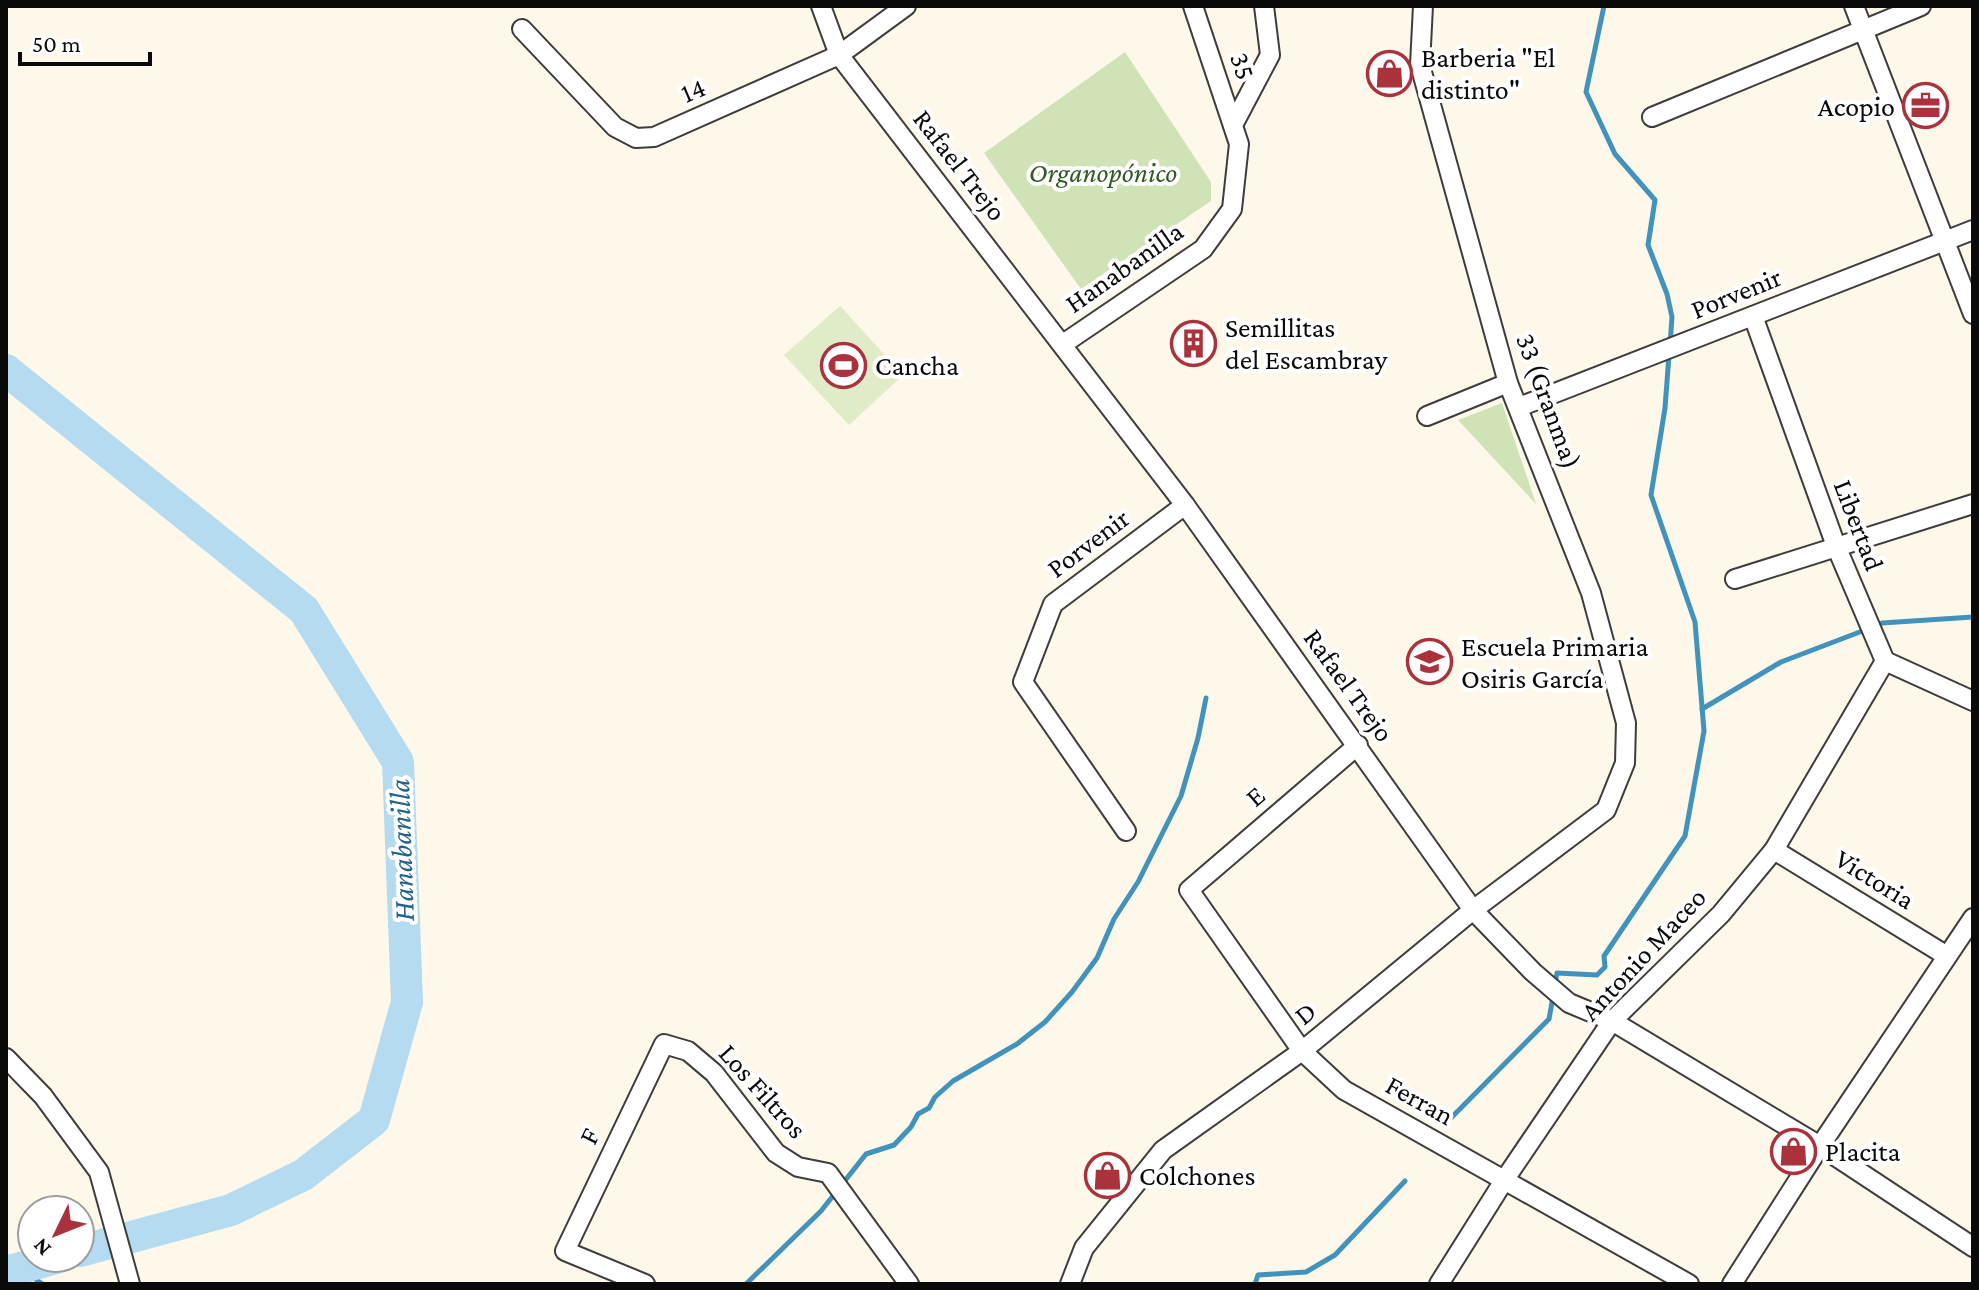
<svg xmlns="http://www.w3.org/2000/svg" width="1979" height="1290" font-family="'Crimson Pro',serif">
	<rect width="100%" height="100%" fill="#fdf8e9"/>
	<!-- green -->
	<g fill="#d0e3b7">
		<polygon points="1125,52 1211,182 1211,201 1081,289 984,153"/>
		<polygon points="1502,403 1536,504 1458,420"/>
	</g>
	<!-- pitch -->
	<polygon fill="#e0ebc8" points="840,306 903,375 849,425 784,355"/>
	<g fill="none" stroke-linecap="round" stroke-linejoin="round">
		<!-- stream -->
		<g stroke="#4292be" stroke-width="5">
			<polyline points="1604,6 1586,92 1615,154 1655,200 1648,245 1667,294 1672,317 1670,345"/>
			<polyline points="1875,626 1882,623 1973,617"/>
			<polyline points="1702,709 1781,662 1865,630"/>
			<polyline points="1555,983 1557,973 1597,975 1605,967 1604,956 1685,836 1704,731 1695,622 1651,495 1665,408 1669,355"/>
			<polyline points="1446,1123 1549,1019 1553,997"/>
			<polyline points="21,1268 42,1284"/>
			<polyline points="746,1284 821,1211 866,1154 894,1145 911,1127 918,1114 929,1108 935,1097 953,1081 1017,1044 1045,1022 1072,992 1097,958 1114,919 1138,882 1181,796 1198,738 1206,698"/>
			<polyline points="1255,1284 1258,1275 1306,1272 1335,1255 1405,1181"/>
		</g>
		<!-- river -->
		<g stroke="#b4dbef" stroke-width="32">
			<polyline points="6,370 304,610 398,762 407,1002 374,1120 303,1175 231,1210 80,1251"/>
			<polyline points="6,1272 56,1258"/>
		</g>
		<defs>
			<g id="street">
				<polyline points="821,6 839,55 1185,505 1473,910 1533,972 1569,1003 1612,1021 1820,1146 1973,1247"/>
				<polyline points="1854,6 1973,314"/>
				<polyline points="522,29 615,127 636,138 654,137 839,55 906,6"/>
				<polyline points="1652,117 1921,6"/>
				<polyline points="1233,125 1270,55 1264,6"/>
				<polyline points="1753,316 1836,546 1885,661 1973,701"/>
				<polyline points="1063,344 1203,249 1232,209 1239,144 1193,6"/>
				<polyline points="1519,407 1973,230"/>
				<polyline points="1427,416 1508,383"/>
				<polyline points="1735,579 1973,504"/>
				<polyline points="1358,745 1189,890 1302,1051 1344,1090 1689,1284"/>
				<polyline points="1126,831 1023,682 1053,604 1185,505"/>
				<polyline points="1774,850 1947,956"/>
				<polyline points="6,1058 43,1096 99,1172 130,1284"/>
				<polyline points="645,1284 565,1251 664,1044 688,1051 714,1073 776,1153 798,1167 828,1173 909,1284"/>
				<polyline points="1070,1284 1084,1248 1163,1150 1302,1051 1473,910 1606,810 1625,763 1626,723 1591,593 1508,383 1420,65 1423,6"/>
				<polyline points="1439,1284 1505,1179 1612,1021 1721,914 1774,850 1885,661"/>
				<polyline points="1732,1284 1820,1146 1973,918"/>
			</g>
		</defs>
		<!-- street casing -->
		<use href="#street" stroke="#3d3d3d" stroke-width="22"/>
		<!-- street -->
		<use href="#street" stroke="#fff" stroke-width="18"/>
	</g>
	<!-- icons -->
	<defs>
		<symbol id="shop-ring" viewBox="-11 -11 22 22"><circle r="9.5" fill="#fff" stroke="#aa323d" stroke-width="1.5"/><path d="M-5-2.5h2.3a2.7 3.5 0 0 1 5.4 0H5L5.5 6h-11ZM-1.5-2.5h3a1.5 2.3 0 0 0-3 0Z" fill="#aa323d"/></symbol>
		<symbol id="office-ring" viewBox="-11 -11 22 22"><circle r="9.5" fill="#fff" stroke="#aa323d" stroke-width="1.5"/><path d="M-6-3h4V-5.5h4V-3h4V5H-6ZM-1-4.5V-3h2v-1.5ZM-6 0V1H6V0Z" fill="#aa323d"/></symbol>
		<symbol id="building-ring" viewBox="-11 -11 22 22"><circle r="9.5" fill="#fff" stroke="#aa323d" stroke-width="1.5"/><path d="M-4-6H4V6H1V3H-1V6H-4ZM-2.5-4.3h1.7v1.8h-1.7ZM.8-4.3h1.7v1.8H.8ZM-2.5-1h1.7V.8h-1.7ZM.8-1h1.7V.8H.8Z" fill="#aa323d"/></symbol>
		<symbol id="stadium-ring" viewBox="-11 -11 22 22"><circle r="9.5" fill="#fff" stroke="#aa323d" stroke-width="1.5"/><path d="M0-5a6.5 5 0 1 0 0 10a6.5 5 0 1 0 0-10ZM-3.5-1.8h7v3.6h-7Z" fill="#aa323d"/></symbol>
		<symbol id="school-ring" viewBox="-11 -11 22 22"><circle r="9.5" fill="#fff" stroke="#aa323d" stroke-width="1.5"/><path d="M0-5L7-2L0 1L-7-2ZM-4 1L0 2.5L4 1V4Q0 6-4 4Z" fill="#aa323d"/></symbol>
	</defs>
	<g fill-rule="evenodd">
		<use href="#shop-ring" x="1364" y="48" width="51" height="51"/>
		<use href="#office-ring" x="1900" y="80" width="51" height="51"/>
		<use href="#building-ring" x="1168" y="318" width="51" height="51"/>
		<use href="#stadium-ring" x="818" y="340" width="51" height="51"/>
		<use href="#school-ring" x="1404" y="636" width="51" height="51"/>
		<use href="#shop-ring" x="1768" y="1126" width="51" height="51"/>
		<use href="#shop-ring" x="1082" y="1150" width="51" height="51"/>
	</g>
	<g text-anchor="middle" dominant-baseline="central" stroke-width="8" stroke-linejoin="round" paint-order="stroke">
		<!-- poi labels -->
		<g font-size="28" fill="#0a0a0a" stroke="#fff" text-anchor="start">
			<text x="1421" y="57">Barberia "El<tspan x="1421" dy="32">distinto"</tspan></text>
			<text x="1895" y="106" text-anchor="end">Acopio</text>
			<text x="1225" y="327">Semillitas<tspan x="1225" dy="32">del Escambray</tspan></text>
			<text x="875" y="365">Cancha</text>
			<text x="1461" y="646">Escuela Primaria<tspan x="1461" dy="32">Osiris García</tspan></text>
			<text x="1825" y="1151">Placita</text>
			<text x="1139" y="1175">Colchones</text>
		</g>
		<!-- street labels -->
		<g font-size="28" fill="#0a0a0a" stroke="#fff">
			<text transform="translate(1243 66) rotate(72)">35</text>
			<text transform="translate(693 90) rotate(-23)">14</text>
			<text transform="translate(960 165) rotate(52)">Rafael Trejo</text>
			<text transform="translate(1124 267) rotate(-35)">Hanabanilla</text>
			<text transform="translate(1736 293) rotate(-22)">Porvenir</text>
			<text transform="translate(1549 401) rotate(70)">33 (Granma)</text>
			<text transform="translate(1859 525) rotate(69)">Libertad</text>
			<text transform="translate(1088 543) rotate(-37)">Porvenir</text>
			<text transform="translate(1349 685) rotate(54)">Rafael Trejo</text>
			<text transform="translate(1255 796) rotate(-41)">E</text>
			<text transform="translate(1875 879) rotate(32)">Victoria</text>
			<text transform="translate(1643 954) rotate(-47)">Antonio Maceo</text>
			<text transform="translate(1305 1013) rotate(-39)">D</text>
			<text transform="translate(763 1091) rotate(48)">Los Filtros</text>
			<text transform="translate(1420 1100) rotate(29)">Ferran</text>
			<text transform="translate(589 1136) rotate(-64)">F</text>
		</g>
		<!-- park labels -->
		<g font-size="28" font-style="italic" fill="#305a22" stroke="#fff">
			<text x="1103" y="172">Organopónico</text>
		</g>
		<!-- water labels -->
		<g font-size="30" font-style="italic" fill="#22638d" stroke="#fff">
			<text transform="translate(401 850) rotate(-92)">Hanabanilla</text>
		</g>
	</g>
	<!-- border -->
	<rect width="1979" height="1290" fill="none" stroke="#0a0a0a" stroke-width="16"/>
	<!-- north arrow -->
	<g transform="translate(56 1234) rotate(227)"><circle r="38" fill="#ffffff" stroke="#9d9d9d" stroke-width="2"/>
	<path d="M0-6L14 30L0 20L-14 30Z" fill="#aa323d"/>
	<text y="-12" font-size="22" font-weight="bold" text-anchor="middle" fill="#0a0a0a">N</text>
	</g>
	<!-- scale -->
	<path d="M20 52v12h130v-12" fill="none" stroke="#0a0a0a" stroke-width="4"/>
	<text x="32" y="52" font-size="24" fill="#0a0a0a" stroke="#ffffff" stroke-width="6" paint-order="stroke">50 m</text>
</svg>
